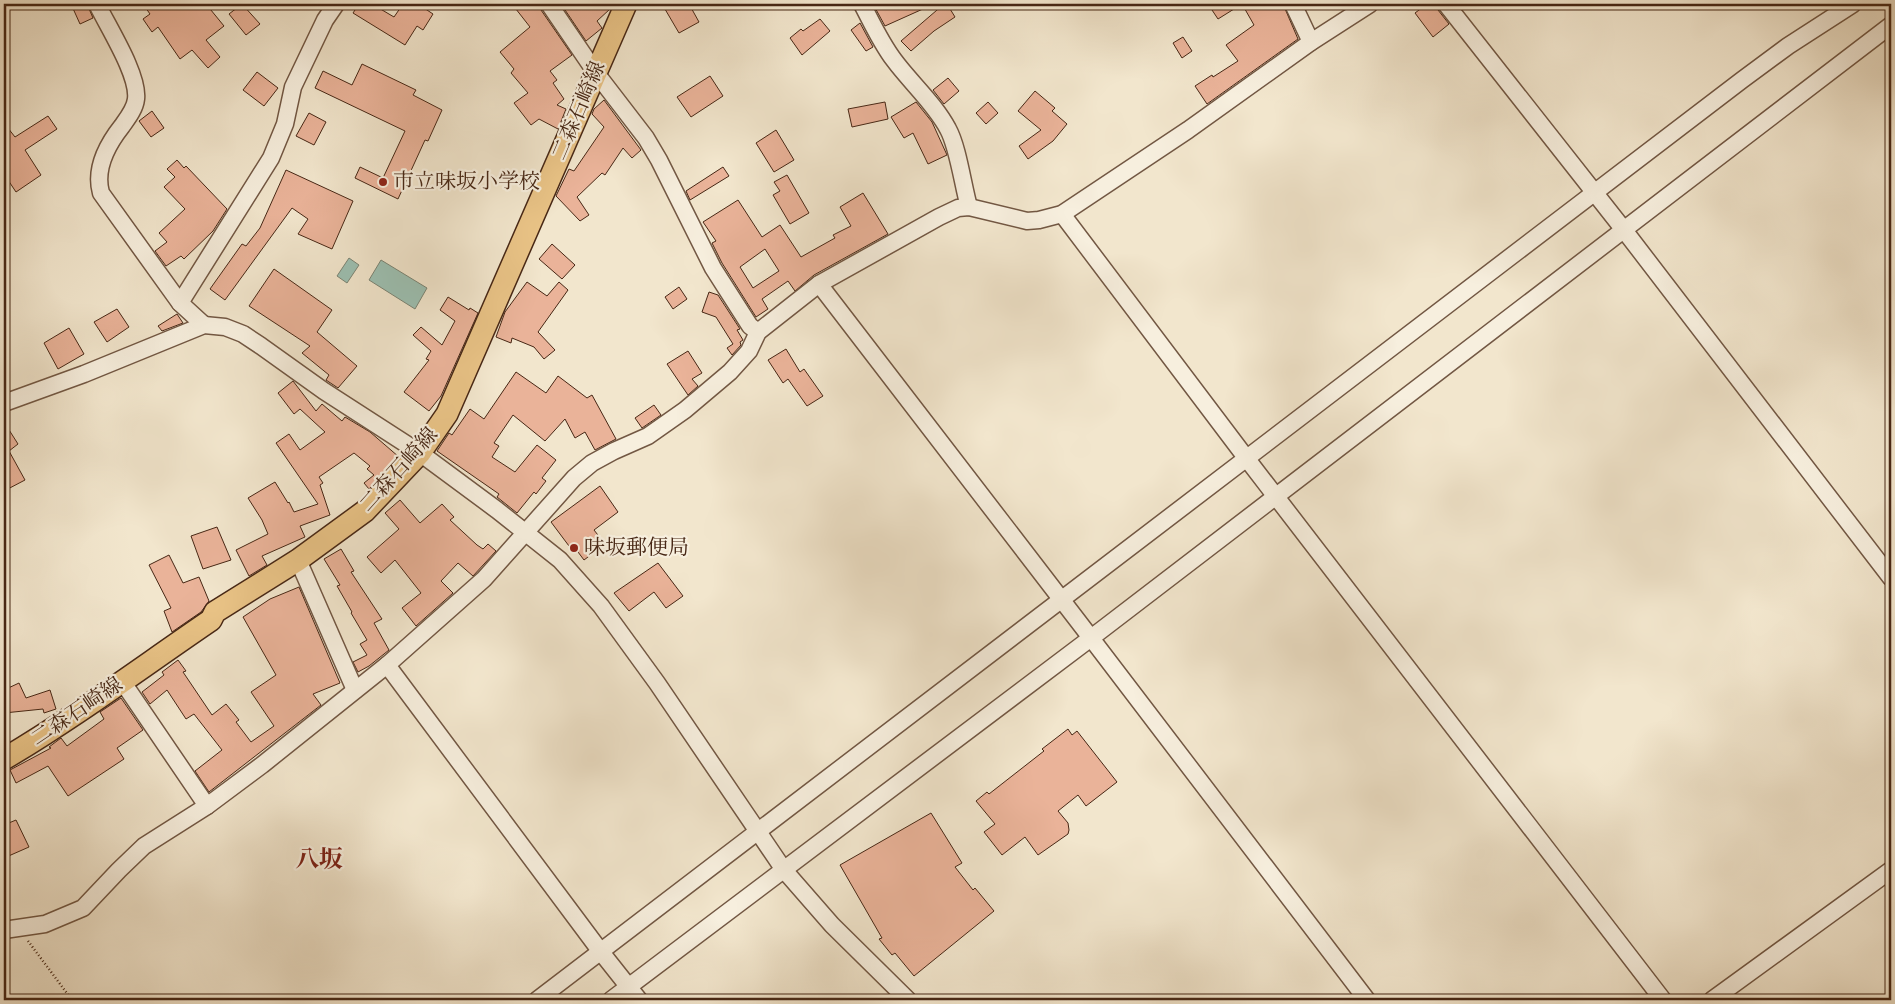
<svg xmlns="http://www.w3.org/2000/svg" width="1895" height="1004" font-family="'IM FELL DW Pica','Noto Serif JP',serif">
	<rect width="100%" height="100%" fill="#f2e6cd"/>
	<filter id="stains"><feTurbulence type="fractalNoise" baseFrequency=".004" numOctaves="4"/><feColorMatrix values="0 0 0 0 .2 0 0 0 0 .09 0 0 0 0 .02 0 0 0 .5 -.17"/></filter>
	<radialGradient id="worn" r=".72"><stop offset=".6" stop-color="#630" stop-opacity="0"/><stop offset="1" stop-color="#630" stop-opacity=".3"/></radialGradient>
	<!-- water -->
	<g fill="#9cc0b2" stroke="#7a8373">
		<polygon points="349,258 359,265 347,283 337,276"/>
		<polygon points="381,260 427,288 415,309 369,280"/>
	</g>
	<!-- building -->
	<g fill="#eab399" stroke="#472715" fill-rule="evenodd">
		<polygon points="71,4 87,4 93,18 80,24"/>
		<polygon points="143,4 206,4 224,26 206,40 220,57 208,68 192,50 180,59 158,27 152,32 143,19 150,14"/>
		<polygon points="242,4 260,24 246,35 229,14"/>
		<polygon points="359,4 372,4 394,17 403,4 418,4 433,14 423,30 417,26 405,45 353,13"/>
		<polygon points="512,4 539,4 541,10 572,55 550,71 557,80 553,83 564,99 557,105 566,109 558,129 539,119 531,125 514,103 528,93 511,73 514,69 500,52 530,27"/>
		<polygon points="561,4 612,4 610,9 597,21 602,28 586,41"/>
		<polygon points="662,4 689,4 699,22 679,33"/>
		<polygon points="873,4 934,4 885,26"/>
		<polygon points="944,4 947,4 955,17 934,31 911,51 901,41"/>
		<polygon points="1208,4 1283,4 1298,39 1207,104 1195,86 1212,75 1213,77 1238,61 1226,45 1254,25 1242,4 1218,19"/>
		<polygon points="1427,4 1436,4 1438,10 1449,24 1433,37 1415,13"/>
		<polygon points="820,19 830,31 802,55 790,38 801,29 803,31"/>
		<polygon points="860,23 873,47 866,51 851,30"/>
		<polygon points="1183,37 1192,51 1182,58 1173,43"/>
		<polygon points="362,64 416,90 413,95 442,110 428,141 425,140 398,199 355,178 360,167 383,178 405,131 315,88 323,71 352,85"/>
		<polygon points="257,72 278,88 264,106 243,90"/>
		<polygon points="710,76 723,96 691,117 677,97"/>
		<polygon points="948,78 959,91 944,104 933,90"/>
		<polygon points="1035,91 1055,108 1052,111 1067,124 1053,141 1028,159 1019,146 1041,130 1018,111"/>
		<polygon points="604,100 641,150 632,158 623,148 605,175 602,173 577,197 589,215 580,221 556,196 569,169 574,171 604,127 592,114 594,109"/>
		<polygon points="885,102 888,119 852,127 848,109"/>
		<polygon points="916,102 932,122 947,155 928,164 913,133 904,138 891,117"/>
		<polygon points="988,102 998,113 986,124 976,113"/>
		<polygon points="152,111 164,128 151,137 139,121"/>
		<polygon points="309,113 326,122 314,145 296,136"/>
		<polygon points="48,116 57,129 25,150 41,175 16,192 4,174 4,123 15,137"/>
		<polygon points="776,130 794,160 774,172 756,143"/>
		<polygon points="177,160 184,168 186,166 227,209 213,231 184,259 181,256 166,266 155,251 167,242 159,233 185,209 164,187 175,177 167,169"/>
		<polygon points="723,167 729,176 690,200 686,191"/>
		<polygon points="286,170 353,201 332,249 298,234 308,219 292,208 225,300 210,289 242,244 246,246 260,228"/>
		<polygon points="787,175 809,213 790,224 773,195 780,191 774,182"/>
		<path d="M863,193L888,234L814,275L795,291L788,281L762,299L768,309L756,317L722,263L712,243L716,241L703,222L738,200L762,237L780,225L801,257L835,238L833,235L851,226L840,207ZM765,249L779,271L753,288L740,267Z"/>
		<polygon points="552,244 575,265 562,279 539,259"/>
		<polygon points="274,269 332,310 317,332 357,366 338,388 326,380 329,375 302,353 310,346 249,306"/>
		<polygon points="527,282 547,296 559,282 568,290 538,332 555,350 544,359 534,347 512,338 511,343 496,337 505,312"/>
		<polygon points="679,287 687,299 673,309 665,297"/>
		<polygon points="709,292 718,295 740,329 737,330 743,340 740,342 741,345 732,355 727,348 733,344 716,317 702,312"/>
		<polygon points="448,297 469,310 470,308 478,313 441,396 429,411 404,392 429,360 426,359 431,351 413,335 421,327 442,345 455,321 440,310"/>
		<polygon points="117,309 129,327 107,342 94,322"/>
		<polygon points="177,314 183,323 162,331 158,326"/>
		<polygon points="69,328 84,354 58,369 44,343"/>
		<polygon points="786,349 800,372 804,369 823,396 807,406 788,379 783,383 768,360"/>
		<polygon points="688,351 702,373 692,379 698,386 688,395 667,364"/>
		<polygon points="516,372 546,393 558,376 587,398 592,395 616,439 595,450 585,432 575,438 565,419 545,441 513,415 494,443 499,446 492,457 515,472 537,445 556,460 542,478 546,481 536,494 534,492 517,513 497,497 499,494 437,451 449,433 452,435 470,409 484,419"/>
		<polygon points="293,381 316,411 322,404 342,421 345,417 370,432 399,457 369,489 364,483 374,475 367,469 370,466 354,453 319,477 323,483 320,485 330,515 300,526 305,537 262,556 267,565 249,576 236,550 268,534 262,520 248,498 275,482 288,503 289,502 294,512 318,504 276,443 289,434 300,450 325,432 300,409 294,414 278,393"/>
		<polygon points="654,405 661,415 642,428 635,418"/>
		<polygon points="4,422 18,444 9,451 25,480 4,491"/>
		<polygon points="600,486 618,512 594,530 605,544 584,560 572,544 569,546 551,522"/>
		<polygon points="400,500 420,523 442,504 454,517 450,520 477,545 483,549 488,544 496,551 473,576 458,563 441,581 453,593 416,626 402,608 421,593 395,560 381,573 367,557 399,529 385,513"/>
		<polygon points="217,527 231,560 203,569 191,536"/>
		<polygon points="341,549 354,571 351,572 382,619 374,623 389,650 369,666 358,672 353,662 367,655 360,644 367,640 351,613 352,612 337,586 340,585 324,559"/>
		<polygon points="169,555 183,583 199,577 209,601 201,612 172,632 164,611 171,608 149,565"/>
		<polygon points="658,563 683,596 666,608 654,592 629,611 614,593"/>
		<polygon points="299,587 340,683 313,694 321,705 209,792 195,771 222,750 194,714 186,719 167,690 150,704 142,692 164,675 162,672 178,660 186,671 183,672 212,715 226,704 239,720 236,722 251,742 274,726 251,692 276,675 243,617 270,599"/>
		<polygon points="19,683 26,698 50,690 56,709 44,713 43,709 4,713 4,690"/>
		<polygon points="121,698 143,730 117,748 124,759 68,796 48,766 16,783 10,770 51,748 49,747 61,738 67,746 104,719 100,712"/>
		<polygon points="1068,729 1072,735 1077,731 1117,782 1086,806 1078,795 1058,811 1068,823 1069,830 1068,834 1038,855 1025,837 1002,855 984,832 995,824 976,801 987,792 989,794 1044,751 1042,749"/>
		<polygon points="931,813 962,863 955,867 973,890 975,888 994,911 914,976 895,953 892,955 879,939 882,938 840,865"/>
		<polygon points="16,820 29,847 4,858 4,825"/>
	</g>
	<g fill="none" stroke-linecap="round" stroke-linejoin="round">
		<defs>
			<g id="minor">
				<path d="M97,4C108,27 139,75 136,99C135,109 127,119 122,126C107,145 94,168 101,193L180,303L204,325"/>
				<polyline points="549,4 596,73 646,138 659,160 713,268 750,326 758,332"/>
				<path d="M862,4C872,23 881,43 894,60C911,83 935,104 948,129C958,147 963,186 969,207"/>
				<polyline points="1293,4 1311,42"/>
				<polyline points="1446,4 1624,230 1891,578"/>
				<polyline points="1062,214 1247,459 1663,1000"/>
				<polyline points="819,284 1091,638 1367,1000"/>
				<polyline points="180,303 271,158 285,124 293,87 325,20 336,4"/>
				<polyline points="4,403 84,374 204,325 225,327 243,334 261,346 324,391 420,453 497,510 560,560 601,606 657,683 784,870 832,925 908,1000"/>
				<polyline points="298,560 355,690"/>
				<polyline points="387,665 601,952 639,1000"/>
				<polyline points="122,681 207,806"/>
				<polyline points="4,930 45,924 83,908 119,870 144,846 207,806 262,765 387,665 484,579 574,478 592,463 614,451 648,436 685,410 730,372 749,351 758,332 819,284 939,217 958,208 969,207 1027,221 1039,220 1062,214 1188,130 1311,42 1370,4"/>
				<polyline points="537,1000 1742,80 1788,46 1853,4"/>
				<polyline points="611,1000 1091,638 1891,25"/>
				<polyline points="1712,1000 1891,870"/>
			</g>
			<path id="major" d="M4,759C75,717 142,667 211,620L215,612L298,560L365,511L420,453L447,414L626,4"/>
		</defs>
		<!-- minor casing -->
		<use href="#minor" stroke="#725743" stroke-width="19"/>
		<!-- major casing -->
		<use href="#major" stroke="#472715" stroke-width="24"/>
		<!-- path -->
		<polyline stroke="#472715" stroke-width="2.5" stroke-dasharray="1 2.5" stroke-linecap="butt" points="28,941 72,1000"/>
		<!-- minor -->
		<use href="#minor" stroke="#f7efde" stroke-width="16"/>
		<!-- major -->
		<use href="#major" stroke="#e9c386" stroke-width="21"/>
	</g>
	<!-- markers -->
	<g fill="#8f2418" stroke="#f7efde" stroke-width="2">
		<circle cx="383" cy="182" r="5"/>
		<circle cx="574" cy="548" r="5"/>
	</g>
	<g text-anchor="middle" dominant-baseline="central" stroke-width="4.5" stroke-linejoin="round" paint-order="stroke">
		<!-- street labels -->
		<g font-size="21" fill="#472715" stroke="#f7efde">
			<text transform="translate(579 111) rotate(-67)">二森石崎線</text>
			<text transform="translate(399 470) rotate(-48)">二森石崎線</text>
			<text transform="translate(77 712) rotate(-34)">二森石崎線</text>
		</g>
		<!-- poi labels -->
		<g font-size="21" fill="#472715" stroke="#f7efde" text-anchor="start">
			<text x="393" y="182">市立味坂小学校</text>
			<text x="584" y="548">味坂郵便局</text>
		</g>
		<!-- quarter labels -->
		<g font-size="24" font-weight="bold" fill="#7a1f14" stroke="#f7efde">
			<text x="319" y="860">八坂</text>
		</g>
	</g>
	<!-- margin -->
	<rect width="1895" height="1004" fill="none" stroke="#f2e6cd" stroke-width="20"/>
	<rect x="5" y="5" width="1885" height="994" fill="none" stroke="#472715" stroke-width="2.5"/>
	<rect x="10" y="10" width="1875" height="984" fill="none" stroke="#472715"/>
	<rect width="100%" height="100%" filter="url(#stains)"/>
	<rect width="100%" height="100%" fill="url(#worn)"/>
</svg>
